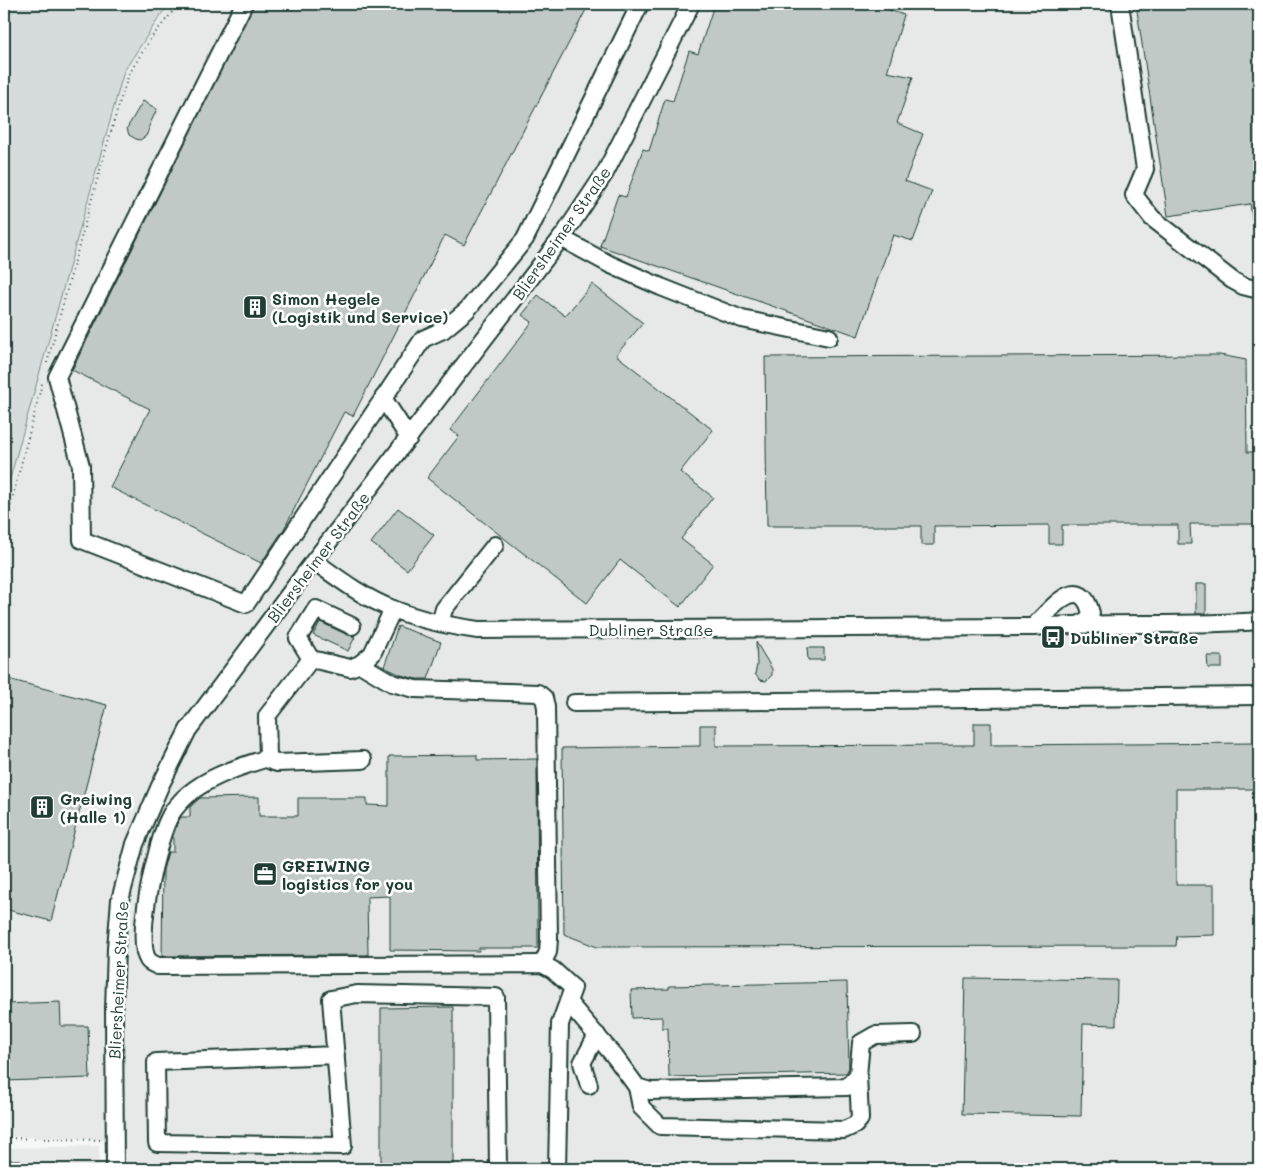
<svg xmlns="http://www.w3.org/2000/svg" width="1263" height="1173" font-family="Mali,sans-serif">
	<rect width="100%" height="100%" fill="#f6f7f7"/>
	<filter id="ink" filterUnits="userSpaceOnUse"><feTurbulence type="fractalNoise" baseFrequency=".02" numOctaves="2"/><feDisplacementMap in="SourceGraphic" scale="10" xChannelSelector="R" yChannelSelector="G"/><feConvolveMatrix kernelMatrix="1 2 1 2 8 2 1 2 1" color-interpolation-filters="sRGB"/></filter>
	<g filter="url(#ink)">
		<!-- built -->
		<g fill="#e6e9e8">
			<polygon points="171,4 1259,4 1259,1169 115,1169 114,1140 4,1136 4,500 124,71 162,13"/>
			<polygon points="99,1146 99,1169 4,1169 4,1148"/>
		</g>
		<!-- green -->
		<polygon fill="#d6dcdb" stroke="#7a8c88" points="4,4 171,4 162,13 124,71 4,500"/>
		<!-- building -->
		<g fill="#c0c9c6" stroke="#1f3d34">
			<polygon points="254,4 589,4 464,245 445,235 353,416 344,412 284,529 261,563 110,487 150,409 72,370"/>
			<polygon points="723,4 871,4 904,15 887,72 913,77 897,123 923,134 905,181 932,191 913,241 893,235 858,336 600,246 618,195 626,197 643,149 649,151 665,99 673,101 689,51 698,54 713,8 721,8"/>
			<polygon points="1136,4 1259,4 1259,230 1254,231 1250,204 1168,216"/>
			<polygon points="143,101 157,109 149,126 149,129 146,136 140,140 136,139 129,135 127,128"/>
			<polygon points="592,284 643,323 616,355 713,430 680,472 713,497 681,539 713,564 680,607 620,560 587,603 427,478 459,436 450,430 532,322 522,315 538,295 565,316"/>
			<polygon points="1220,355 1246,360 1247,452 1259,452 1259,524 1190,524 1191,544 1178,544 1178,525 1062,525 1062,544 1049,544 1049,525 934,526 934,545 921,545 921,526 767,526 765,357"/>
			<polygon points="398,508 434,535 407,570 371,543"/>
			<rect x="1196" y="584" width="10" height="30"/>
			<polygon points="320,622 348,635 355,637 348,651 313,635"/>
			<polygon points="398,626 441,642 428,679 416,679 401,675 384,667"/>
			<polygon points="756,642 772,669 772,675 766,681 760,680 755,674 757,665"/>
			<polygon points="807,648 824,648 824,660 808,660"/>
			<polygon points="1207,656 1222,656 1222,668 1208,668"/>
			<polygon points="4,678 107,705 51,921 4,909"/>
			<polygon points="974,723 991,723 991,745 1259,743 1259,789 1176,789 1176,885 1214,885 1214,935 1177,936 1176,946 597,947 564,934 562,748 700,746 700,725 716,725 716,746 974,745"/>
			<polygon points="477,755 477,760 537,759 538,948 479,948 479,951 390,950 390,896 367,897 368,955 162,956 163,870 168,852 173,852 173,836 178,822 181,817 190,817 190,807 200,798 259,797 259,816 298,816 298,798 367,798 367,805 389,806 389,756"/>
			<polygon points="965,978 1117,980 1116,1025 1083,1024 1081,1116 962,1114"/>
			<polygon points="847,982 849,1068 846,1073 669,1077 668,1028 662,1028 662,1017 632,1018 631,990 669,989 669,986"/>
			<polygon points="60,1002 61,1026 88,1026 90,1078 5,1081 4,1004"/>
			<polygon points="453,1007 453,1169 381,1169 381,1008"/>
			<rect x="4" y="1160" width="16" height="9"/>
		</g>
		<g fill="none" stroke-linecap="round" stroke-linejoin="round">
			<defs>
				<g id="minor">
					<polyline points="244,4 57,377 81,466 82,540 246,604 423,339 443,330 467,310 525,239 640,4"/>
					<polyline points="1120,4 1145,169 1134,195 1152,218 1232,280 1243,286 1259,290"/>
					<polyline points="561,238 609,264 661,287 742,319 829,337"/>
					<polyline points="383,398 409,438"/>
					<path d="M314,561C339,579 364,598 393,609C420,620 450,626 478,630L1033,627C1108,621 1184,627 1259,621"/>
					<polyline points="440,623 444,609 495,545"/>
					<path d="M1033,627C1049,611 1080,570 1091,613L1088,619L1082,623"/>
					<polyline points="311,659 298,638 316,609 352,626"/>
					<polyline points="360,664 392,683 415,689 538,693 544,698 546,707 549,939 548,952 542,964"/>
					<polyline points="574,703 1259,696"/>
					<path d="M268,758C238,767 197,780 177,806C174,809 171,814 169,818C157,841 134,939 148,960C150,963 154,964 158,966L542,964L553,970L573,988L560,1024L557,1169"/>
					<polyline points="363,760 277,763 271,761 268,758 267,716 311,659 350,668 360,664 372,654 393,609"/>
					<polyline points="568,1002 615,1057 637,1087 650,1091 847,1087 858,1075 861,1043 875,1035 913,1034"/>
					<polyline points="336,1055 156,1062 157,1143 343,1146 331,999 357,994 496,997 498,1169"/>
					<polyline points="589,1085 582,1063 597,1035"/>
					<polyline points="637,1087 641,1107 660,1126 844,1130 855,1125 860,1119 858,1075"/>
					<polyline points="115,1169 114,1009 116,948 120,900 135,844 160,786 188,730 314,561 565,233 605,173 691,4"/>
				</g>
			</defs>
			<!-- minor casing -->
			<use href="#minor" stroke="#1f3d34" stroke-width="20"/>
			<!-- path -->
			<g stroke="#1f3d34" stroke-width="2" stroke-dasharray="1 4" stroke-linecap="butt">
				<polyline points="47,363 90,205 119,104 129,74 151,38 179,4"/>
				<polyline points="4,530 43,380"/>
				<polyline points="4,1138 102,1140"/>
			</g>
			<!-- minor -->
			<use href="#minor" stroke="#fff" stroke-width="16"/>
		</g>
	</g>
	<!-- icons -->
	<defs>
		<symbol id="building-square" viewBox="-11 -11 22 22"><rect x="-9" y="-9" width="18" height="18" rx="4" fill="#1f3d34" stroke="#fff"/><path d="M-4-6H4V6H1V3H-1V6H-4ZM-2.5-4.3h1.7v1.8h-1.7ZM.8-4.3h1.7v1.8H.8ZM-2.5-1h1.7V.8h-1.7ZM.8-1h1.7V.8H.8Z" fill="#fff"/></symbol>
		<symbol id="bus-square" viewBox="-11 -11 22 22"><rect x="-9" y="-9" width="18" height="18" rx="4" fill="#1f3d34" stroke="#fff"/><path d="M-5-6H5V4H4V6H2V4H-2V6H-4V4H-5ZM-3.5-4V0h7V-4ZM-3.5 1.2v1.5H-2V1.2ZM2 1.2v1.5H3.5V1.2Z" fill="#fff"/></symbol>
		<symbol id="office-square" viewBox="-11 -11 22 22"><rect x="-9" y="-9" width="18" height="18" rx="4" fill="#1f3d34" stroke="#fff"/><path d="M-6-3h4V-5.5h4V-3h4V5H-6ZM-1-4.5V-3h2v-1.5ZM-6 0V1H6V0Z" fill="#fff"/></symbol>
	</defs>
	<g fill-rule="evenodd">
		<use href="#building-square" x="241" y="293" width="28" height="28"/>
		<use href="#bus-square" x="1039" y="623" width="28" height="28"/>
		<use href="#building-square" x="28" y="793" width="28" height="28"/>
		<use href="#office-square" x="251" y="860" width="28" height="28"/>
	</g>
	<g text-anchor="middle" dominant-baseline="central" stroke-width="5" stroke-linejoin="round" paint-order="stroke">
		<!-- street labels -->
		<g font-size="16" fill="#1f3d34" stroke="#fff">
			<text transform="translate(561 233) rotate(-55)">Bliersheimer Straße</text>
			<text transform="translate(318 557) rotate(-53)">Bliersheimer Straße</text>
			<text x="651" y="629">Dubliner Straße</text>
			<text transform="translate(118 980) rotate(-87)">Bliersheimer Straße</text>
		</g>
		<!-- poi labels -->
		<g font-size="16" font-weight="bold" fill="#1f3d34" stroke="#fff" text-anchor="start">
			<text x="272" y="298">Simon Hegele<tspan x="272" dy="18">(Logistik und Service)</tspan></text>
			<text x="1070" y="637">Dubliner Straße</text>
			<text x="60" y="798">Greiwing<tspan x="60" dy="18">(Halle 1)</tspan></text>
			<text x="282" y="865">GREIWING<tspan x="282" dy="18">logistics for you</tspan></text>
		</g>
	</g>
	<!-- margin -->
	<rect width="1263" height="1173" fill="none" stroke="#fff" stroke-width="20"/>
	<rect x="10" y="10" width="1243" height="1153" fill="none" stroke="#1f3d34" stroke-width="2" filter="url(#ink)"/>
</svg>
